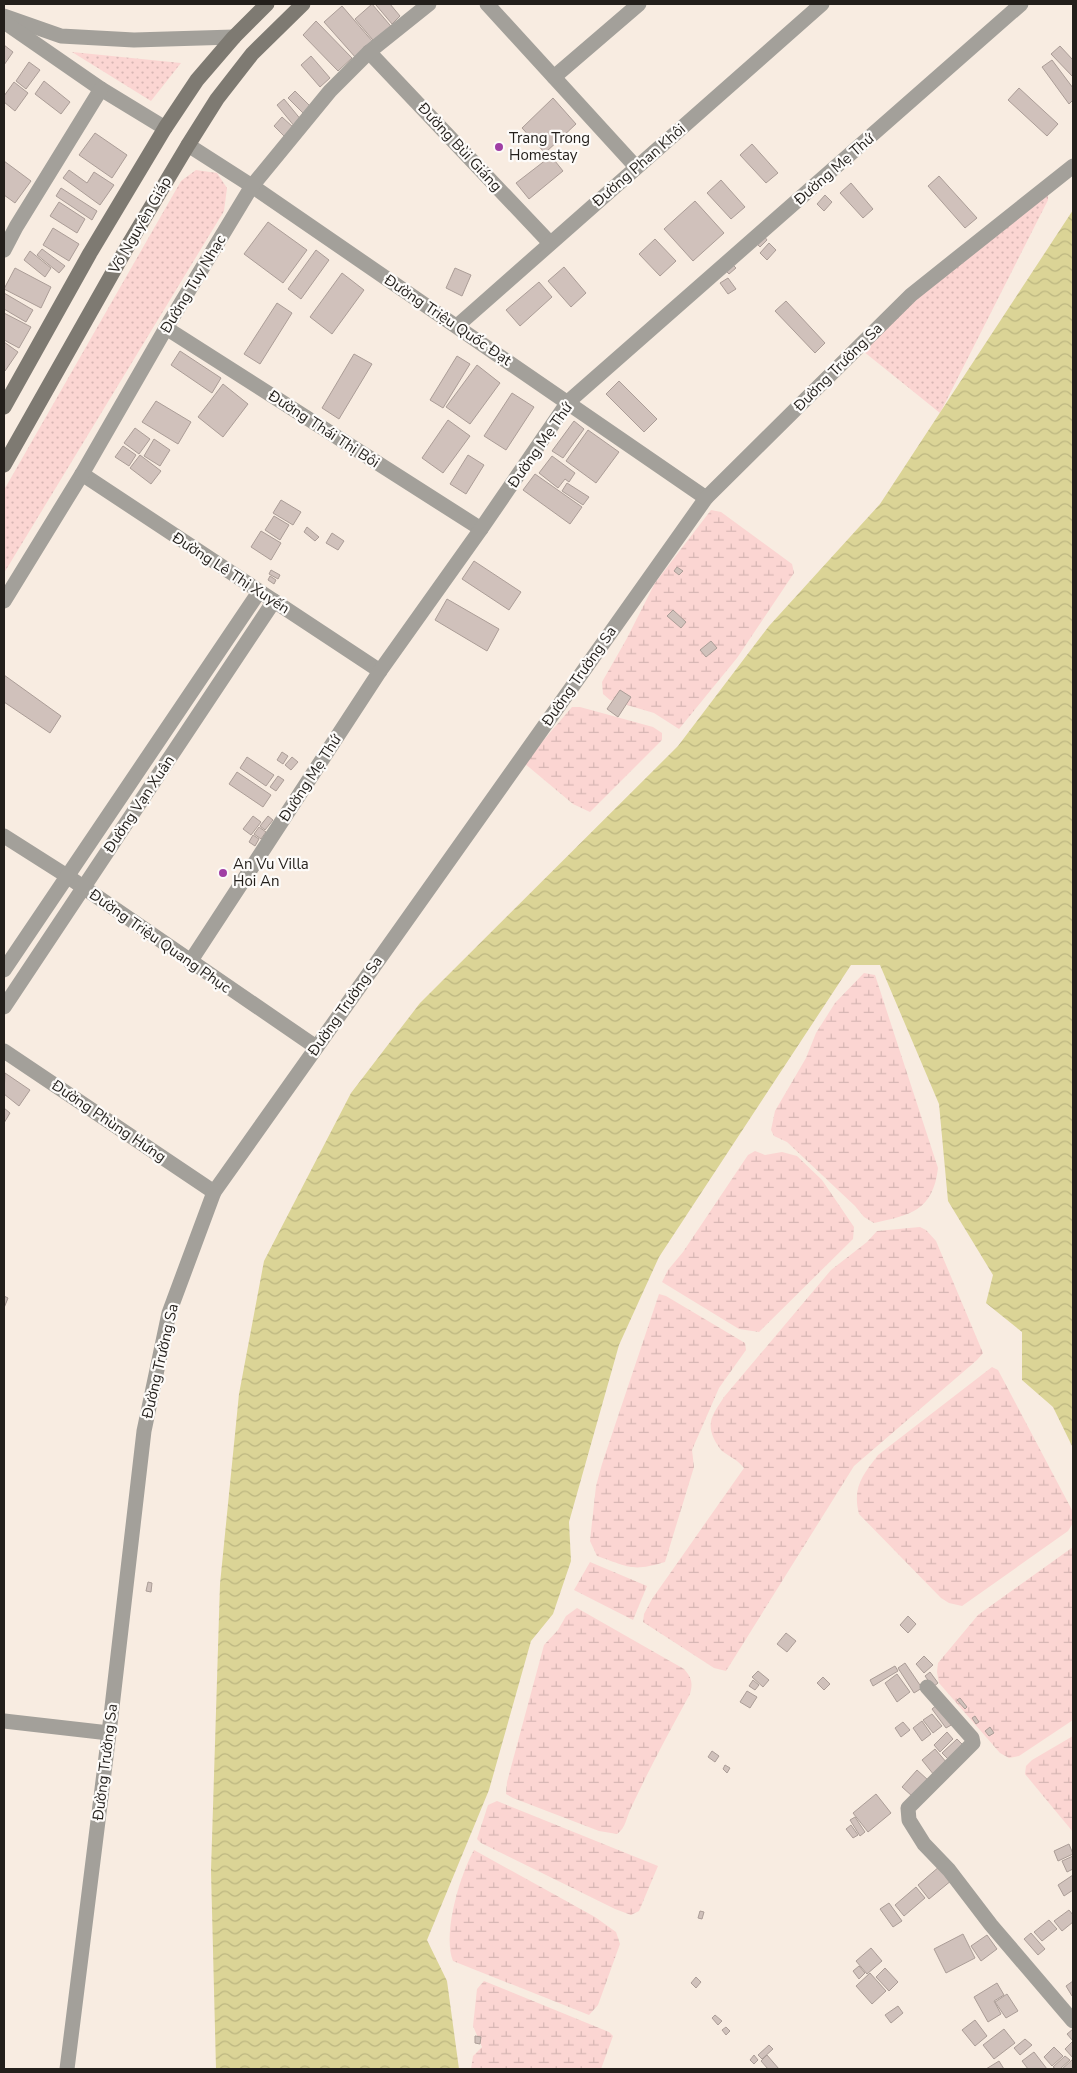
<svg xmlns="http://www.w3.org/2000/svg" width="1077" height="2073" font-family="'Nunito Sans',sans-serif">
	<defs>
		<pattern id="green-dots" width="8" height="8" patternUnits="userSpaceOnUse" patternTransform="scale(1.25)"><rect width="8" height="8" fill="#fbd5d2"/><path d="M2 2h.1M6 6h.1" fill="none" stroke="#d7b6b4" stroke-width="1.8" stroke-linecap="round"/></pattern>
		<pattern id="wetland-marsh" width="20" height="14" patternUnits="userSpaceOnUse" patternTransform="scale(1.25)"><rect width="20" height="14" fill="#fbd5d2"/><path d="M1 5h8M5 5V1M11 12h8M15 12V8" fill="none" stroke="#d7b6b4"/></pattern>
		<pattern id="water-waves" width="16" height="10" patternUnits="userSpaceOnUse" patternTransform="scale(1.25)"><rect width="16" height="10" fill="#dbd496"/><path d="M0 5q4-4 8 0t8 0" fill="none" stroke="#bcb681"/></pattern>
	</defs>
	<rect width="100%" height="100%" fill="#f8ece1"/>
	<!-- green -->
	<g fill="url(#green-dots)">
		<polygon points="72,52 181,63 151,101"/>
		<polygon points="196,170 217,173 227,188 224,211 4,573 4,490 181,181"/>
		<polygon points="1048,185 1048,200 940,413 858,347"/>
	</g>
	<!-- wetland -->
	<g fill="url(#wetland-marsh)">
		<polygon points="711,510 721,512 792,564 794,573 737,658 679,729 654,713 610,700 603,694 602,682 626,640 655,583"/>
		<polygon points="572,707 580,707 653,727 662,733 662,740 590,812 573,804 524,763"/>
		<path d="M864,973L875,975L938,1168C933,1211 910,1215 874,1223L864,1217L855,1206L787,1142L774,1136L771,1130L775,1111L806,1058L816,1033L835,1003Z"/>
		<polygon points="755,1151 765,1155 782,1152 797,1156 822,1180 854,1227 853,1239 759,1332 739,1329 662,1282 668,1270 683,1252 748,1155"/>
		<path d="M920,1227L926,1230L936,1241L983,1353L977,1360L854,1466L726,1671L714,1668L643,1622L644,1614L652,1599L744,1468C737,1459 730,1457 722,1451C719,1448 717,1444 715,1441C705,1422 714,1413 724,1397L831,1270L867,1242L877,1231Z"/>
		<path d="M659,1294L666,1296L745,1343L746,1350L719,1388L692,1450L694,1467L665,1562C632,1572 629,1567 597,1556L590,1541L596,1486L602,1464Z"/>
		<path d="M992,1367L998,1370L1073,1512V1523L1068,1531L962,1606L949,1603L941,1598L859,1514C852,1487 863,1475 878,1455Z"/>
		<polygon points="1073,1547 1073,1720 1019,1756 1009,1758 1000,1753 939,1683 937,1672 938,1663 978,1615"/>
		<polygon points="590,1562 647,1586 633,1620 574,1590"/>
		<path d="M577,1608L684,1669C692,1678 693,1683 690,1694C669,1732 649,1769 631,1808C626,1818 626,1828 617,1834L599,1831L513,1798L506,1794L507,1782L544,1645L558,1630L566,1616Z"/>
		<polygon points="1073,1736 1073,1832 1025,1774 1026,1766 1032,1760"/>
		<polygon points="497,1801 658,1866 639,1911 631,1915 615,1909 481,1843 477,1839 488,1805"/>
		<path d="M474,1850L595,1917L616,1932L620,1944L598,2005L589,2015L453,1961C442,1934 460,1875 474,1850Z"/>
		<polygon points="484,1981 609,2032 613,2036 601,2069 471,2069 473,2056 482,2047 473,2026 477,1989"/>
	</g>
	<!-- water -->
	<polygon fill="url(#water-waves)" points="1073,210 1073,1448 1053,1407 1022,1380 1022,1332 986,1303 993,1275 948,1201 939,1104 880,965 851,965 659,1257 619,1345 569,1522 571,1561 553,1614 531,1641 489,1790 427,1940 447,1981 459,2069 216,2069 211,1871 220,1584 239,1394 264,1261 351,1093 420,1003 678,746 769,626 880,504"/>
	<!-- building -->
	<g fill="#d0c1bb" stroke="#ab9d97">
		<polygon points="372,4 395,31 378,46 355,19"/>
		<polygon points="377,4 390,4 400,16 392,24 376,5"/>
		<polygon points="342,6 373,42 356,58 324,22"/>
		<polygon points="316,21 352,58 338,71 303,35"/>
		<polygon points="4,45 13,52 4,65"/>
		<polygon points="1060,46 1073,60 1073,77 1051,54"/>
		<polygon points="311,56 330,78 320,87 301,65"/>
		<polygon points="1052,60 1073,88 1073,100 1069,104 1042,67"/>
		<polygon points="29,62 40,70 26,89 16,81"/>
		<polygon points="44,81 70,102 61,114 35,94"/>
		<polygon points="14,82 28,93 15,111 4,102 4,96"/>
		<polygon points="1019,88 1058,124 1047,136 1008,100"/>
		<polygon points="295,91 311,107 304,114 288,98"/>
		<polygon points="553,98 576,124 545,153 522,128"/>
		<polygon points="284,99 302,121 295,127 277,105"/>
		<polygon points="282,117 293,127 284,136 274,126"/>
		<polygon points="95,133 127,155 112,178 79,155"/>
		<polygon points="752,144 778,173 766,183 740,155"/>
		<polygon points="551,156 563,171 529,199 516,183"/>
		<polygon points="4,161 31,181 15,203 4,195"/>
		<polygon points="69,170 87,183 94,172 114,185 100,205 63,178"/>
		<polygon points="939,176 977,218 965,228 928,186"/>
		<polygon points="721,180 745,207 731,219 707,193"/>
		<polygon points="851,183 873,209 863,218 840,193"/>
		<polygon points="61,188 97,211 92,220 56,196"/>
		<polygon points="825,195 832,202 824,211 817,204"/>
		<polygon points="695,201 724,233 693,261 664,229"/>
		<polygon points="59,202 85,219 77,233 50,216"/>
		<polygon points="268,222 307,250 283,283 244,254"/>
		<polygon points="53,228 79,244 69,261 43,245"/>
		<polygon points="764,236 767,240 760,247 756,243"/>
		<polygon points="655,239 676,261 660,276 639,254"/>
		<polygon points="769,243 776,250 767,260 760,253"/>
		<polygon points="42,249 65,266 59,273 37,255"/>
		<polygon points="316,250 329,260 301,299 288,289"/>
		<polygon points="30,251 51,268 45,277 24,260"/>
		<polygon points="730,262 736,268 729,274 723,268"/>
		<polygon points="564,267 586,293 571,307 548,281"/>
		<polygon points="15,268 51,287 41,308 4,289"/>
		<polygon points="455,268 471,275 462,296 446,288"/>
		<polygon points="342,273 364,290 332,334 310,317"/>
		<polygon points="728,278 736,289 728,294 720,283"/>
		<polygon points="539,282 552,297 520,326 506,310"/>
		<polygon points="4,293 33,310 26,322 4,309"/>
		<polygon points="786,301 825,343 815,353 775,311"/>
		<polygon points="277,303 292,313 260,364 244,354"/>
		<polygon points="4,313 31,327 19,348 4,340"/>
		<polygon points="4,342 18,352 5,371 4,370"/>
		<polygon points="180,351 221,378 212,393 171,365"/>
		<polygon points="354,354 372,364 339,419 322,408"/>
		<polygon points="457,356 470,364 443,408 430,400"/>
		<polygon points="477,365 500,383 470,424 446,407"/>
		<polygon points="619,381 657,419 644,432 606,394"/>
		<polygon points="223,384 248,404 223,437 198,417"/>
		<polygon points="512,393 534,407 506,450 484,436"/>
		<polygon points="156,401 191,422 178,444 142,422"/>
		<polygon points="448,420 470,436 443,473 422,458"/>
		<polygon points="574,421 584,429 563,458 552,451"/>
		<polygon points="135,428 150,439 139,454 124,443"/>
		<polygon points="588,430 619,452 596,483 566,461"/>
		<polygon points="154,439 170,450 160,466 144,456"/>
		<polygon points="123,446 136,455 129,466 115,457"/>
		<polygon points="140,455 161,471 151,484 130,468"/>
		<polygon points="468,455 484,465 466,494 450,484"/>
		<polygon points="552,456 575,473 569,482 565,479 558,488 539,473"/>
		<polygon points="535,474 582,507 570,524 523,490"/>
		<polygon points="567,483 589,497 583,505 562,491"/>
		<polygon points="281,500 301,512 293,525 273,513"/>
		<polygon points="274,516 289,525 280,540 265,530"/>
		<polygon points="307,527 319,537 315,541 304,532"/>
		<polygon points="261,531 281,543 271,560 251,547"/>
		<polygon points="332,533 344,541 338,550 326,543"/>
		<polygon points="474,561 521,592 509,610 462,579"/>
		<polygon points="677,567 683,571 679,575 674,571"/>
		<polygon points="271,570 280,575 278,579 269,574"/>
		<polygon points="270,576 276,580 274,584 268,580"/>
		<polygon points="447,599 499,629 487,651 435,620"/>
		<polygon points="673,610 686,622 681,628 667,616"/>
		<polygon points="711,641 717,648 706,657 700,650"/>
		<polygon points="4,675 61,716 50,733 4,702"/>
		<polygon points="620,690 631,697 618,717 607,709"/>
		<polygon points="282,752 288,756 283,764 277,760"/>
		<polygon points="247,757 274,775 266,786 240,768"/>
		<polygon points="292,757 298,762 291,770 285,765"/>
		<polygon points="237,772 271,795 263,807 229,784"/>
		<polygon points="278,776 284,780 276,791 270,787"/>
		<polygon points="253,816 261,822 251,835 243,829"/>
		<polygon points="268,816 273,820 265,830 260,826"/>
		<polygon points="259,827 266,832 261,839 254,834"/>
		<polygon points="253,835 259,839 255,846 249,842"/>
		<polygon points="5,1073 30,1090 19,1106 4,1094"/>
		<polygon points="4,1108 10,1113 4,1123"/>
		<polygon points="4,1296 8,1298 4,1308"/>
		<polygon points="148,1582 152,1583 151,1592 146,1591"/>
		<polygon points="908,1616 916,1624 908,1633 900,1625"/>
		<polygon points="786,1633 796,1641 787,1652 777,1644"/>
		<polygon points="924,1656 933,1665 924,1673 916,1664"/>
		<polygon points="905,1663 922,1688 914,1693 898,1668"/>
		<polygon points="895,1666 898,1671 873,1686 870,1680"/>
		<polygon points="758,1671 769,1680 763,1687 752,1677"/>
		<polygon points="930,1672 938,1683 933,1687 925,1676"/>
		<polygon points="897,1674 910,1692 897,1702 885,1683"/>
		<polygon points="823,1677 830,1684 824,1690 817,1683"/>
		<polygon points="753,1680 759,1685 755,1690 749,1686"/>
		<polygon points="747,1691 757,1697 750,1708 740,1702"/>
		<polygon points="960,1698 967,1707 965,1709 957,1700"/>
		<polygon points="938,1704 953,1724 946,1728 932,1709"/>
		<polygon points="932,1714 942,1726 933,1733 923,1720"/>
		<polygon points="975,1716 979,1722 976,1724 972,1718"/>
		<polygon points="922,1721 931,1734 922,1741 913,1728"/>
		<polygon points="903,1722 910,1730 901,1737 895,1728"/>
		<polygon points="990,1727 994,1733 989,1736 985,1731"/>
		<polygon points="947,1732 953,1739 940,1752 934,1745"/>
		<polygon points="957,1739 965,1747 950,1761 942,1753"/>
		<polygon points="935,1749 947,1763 934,1775 922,1760"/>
		<polygon points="712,1751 719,1756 715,1762 708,1757"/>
		<polygon points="725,1765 730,1768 727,1773 723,1769"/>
		<polygon points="917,1770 928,1780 912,1796 902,1787"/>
		<polygon points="876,1794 891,1813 868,1832 853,1813"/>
		<polygon points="855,1817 865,1832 860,1836 850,1820"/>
		<polygon points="851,1825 858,1835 853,1838 846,1829"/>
		<polygon points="1069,1844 1073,1854 1058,1861 1054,1851"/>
		<polygon points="1073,1856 1073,1869 1067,1872 1062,1861"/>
		<polygon points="940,1866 952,1880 929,1899 918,1885"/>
		<polygon points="1073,1875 1073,1890 1064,1896 1058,1885"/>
		<polygon points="916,1887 925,1898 904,1916 895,1905"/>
		<polygon points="889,1903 902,1921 893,1927 880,1909"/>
		<polygon points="1069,1910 1073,1915 1073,1922 1062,1931 1054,1921"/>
		<polygon points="700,1911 704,1912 702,1919 698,1918"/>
		<polygon points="1049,1920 1057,1929 1042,1941 1034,1932"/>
		<polygon points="1031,1933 1045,1949 1038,1955 1024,1939"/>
		<polygon points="963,1934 975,1958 946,1973 934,1949"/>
		<polygon points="987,1935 997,1949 981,1961 971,1946"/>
		<polygon points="871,1948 882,1961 867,1974 856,1961"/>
		<polygon points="859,1966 865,1973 859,1979 853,1971"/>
		<polygon points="885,1968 898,1982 889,1991 876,1977"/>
		<polygon points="870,1973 886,1991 872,2004 856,1986"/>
		<polygon points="696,1977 701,1982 696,1988 691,1983"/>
		<polygon points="1073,1981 1073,1995 1072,1996 1066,1986"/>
		<polygon points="997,1983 1004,1995 994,2001 1001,2014 988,2022 974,1997"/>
		<polygon points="1007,1994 1018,2011 1006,2018 995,2002"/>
		<polygon points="898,2006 903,2013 891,2023 885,2015"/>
		<polygon points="715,2015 722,2021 718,2025 712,2018"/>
		<polygon points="975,2020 987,2036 975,2046 962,2030"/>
		<polygon points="726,2027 730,2031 726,2035 722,2030"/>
		<polygon points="1004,2029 1015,2043 994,2059 983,2045"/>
		<polygon points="1073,2029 1073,2041 1067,2034"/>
		<polygon points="475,2036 481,2037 480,2044 475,2043"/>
		<polygon points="1025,2039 1032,2045 1020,2055 1014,2048"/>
		<polygon points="1073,2041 1073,2058 1065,2049"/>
		<polygon points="769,2045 773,2049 762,2059 758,2055"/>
		<polygon points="1054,2047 1063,2056 1052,2066 1044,2057"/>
		<polygon points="1034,2052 1047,2069 1028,2069 1022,2061"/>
		<polygon points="754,2055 758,2060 754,2064 750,2060"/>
		<polygon points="767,2055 779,2069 768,2069 761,2061"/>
		<polygon points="1065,2056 1070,2060 1060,2069 1056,2069 1053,2067"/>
		<polygon points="1073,2059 1073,2069 1062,2069"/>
		<polygon points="999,2061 1004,2069 986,2069"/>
	</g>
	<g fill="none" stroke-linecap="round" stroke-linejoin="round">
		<!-- street -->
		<g stroke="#a3a09a" stroke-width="15">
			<polyline points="487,4 636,167"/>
			<polyline points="4,16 61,36 134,40 234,37"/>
			<polyline points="4,22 101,89 165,128"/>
			<polyline points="369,52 550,243"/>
			<polyline points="554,77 639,4"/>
			<polyline points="188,145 252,186 706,498"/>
			<polyline points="4,250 16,227 101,89"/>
			<polyline points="457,326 822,4"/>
			<polyline points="166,328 481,529"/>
			<polyline points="82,474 380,671"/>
			<polyline points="4,601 82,474 166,328 252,186 330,91 369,52 429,4"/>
			<polyline points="4,836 67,876 316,1047"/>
			<polyline points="190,962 380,671 481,529 568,402 1021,4"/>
			<polyline points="4,970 259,592"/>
			<polyline points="4,1007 274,601"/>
			<polyline points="4,1051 214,1192"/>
			<polyline points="927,1687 972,1738 973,1743 908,1808 909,1820 924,1844 949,1870 991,1925 1073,2021"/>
			<polyline points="4,1721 109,1733"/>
			<polyline points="67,2069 109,1733 144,1431 169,1313 214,1192 706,498 911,295 1073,166"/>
		</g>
		<!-- secondary -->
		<g stroke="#7e7a72" stroke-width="15">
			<polyline points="4,407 90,253 165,128 197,80 234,37 267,4"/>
			<polyline points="4,465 130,242 188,145 217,99 252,54 303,4"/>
		</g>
	</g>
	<!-- markers -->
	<g fill="#a03ea4" stroke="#fdfbf9" stroke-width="2">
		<circle cx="499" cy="147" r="5"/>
		<circle cx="223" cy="873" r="5"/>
	</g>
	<g text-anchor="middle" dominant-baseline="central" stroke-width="4.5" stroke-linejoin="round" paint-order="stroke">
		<!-- poi labels -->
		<g font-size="15" fill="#231f1b" stroke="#fdfbf9" text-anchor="start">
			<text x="509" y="138">Trang Trong<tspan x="509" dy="17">Homestay</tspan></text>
			<text x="233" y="864">An Vu Villa<tspan x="233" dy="17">Hoi An</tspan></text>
		</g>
		<!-- street labels -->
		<g font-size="15" fill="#231f1b" stroke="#fdfbf9">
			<text transform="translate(460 147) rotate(47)">Đường Bùi Giáng</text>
			<text transform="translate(639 165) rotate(-41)">Đường Phan Khôi</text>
			<text transform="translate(834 169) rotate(-41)">Đường Mẹ Thứ</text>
			<text transform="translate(140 225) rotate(-60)">Võ Nguyên Giáp</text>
			<text transform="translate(193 284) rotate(-59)">Đường Tuy Nhạc</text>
			<text transform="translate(448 320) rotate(34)">Đường Triệu Quốc Đạt</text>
			<text transform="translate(838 367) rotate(-45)">Đường Trường Sa</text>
			<text transform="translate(324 429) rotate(33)">Đường Thái Thị Bôi</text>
			<text transform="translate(540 445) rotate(-55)">Đường Mẹ Thứ</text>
			<text transform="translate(231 573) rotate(33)">Đường Lê Thị Xuyến</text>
			<text transform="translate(579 676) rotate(-55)">Đường Trường Sa</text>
			<text transform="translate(310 778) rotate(-57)">Đường Mẹ Thứ</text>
			<text transform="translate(139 804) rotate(-56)">Đường Vạn Xuân</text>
			<text transform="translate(160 941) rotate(35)">Đường Triệu Quang Phục</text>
			<text transform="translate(345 1006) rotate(-55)">Đường Trường Sa</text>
			<text transform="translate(109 1121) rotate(34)">Đường Phùng Hưng</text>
			<text transform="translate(160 1361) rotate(-77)">Đường Trường Sa</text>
			<text transform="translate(105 1762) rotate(-83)">Đường Trường Sa</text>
		</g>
	</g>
	<!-- border -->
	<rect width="1077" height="2073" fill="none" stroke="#231f1b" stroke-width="10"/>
</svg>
